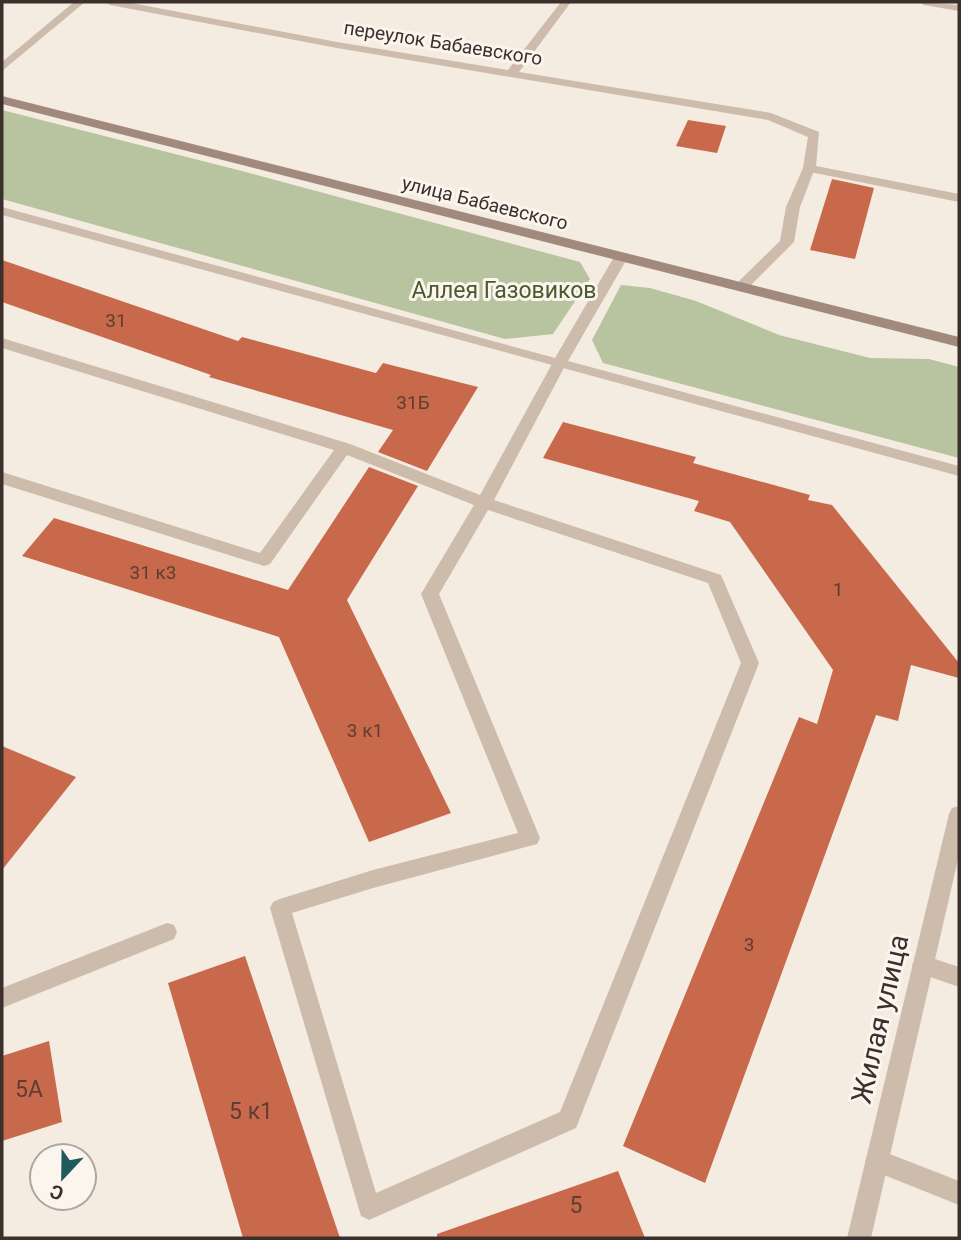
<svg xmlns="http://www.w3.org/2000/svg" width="961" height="1240" font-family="Roboto,sans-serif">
	<rect width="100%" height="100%" fill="#f4ebe1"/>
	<!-- green -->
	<g fill="#b8c4a0">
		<polygon points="2,110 238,170 580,262 590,279 553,334 505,339 2,199"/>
		<polygon points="621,285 650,288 696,301 779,335 870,358 929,359 959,367 959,458 603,363 592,340"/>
	</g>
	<!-- building -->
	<g fill="#c8694b">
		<polygon points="688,120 726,126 717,153 676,146"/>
		<polygon points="832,179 874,188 855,259 810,250"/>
		<polygon points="2,260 238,341 242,337 376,373 383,363 478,387 427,471 378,452 393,430 209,377 211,375 2,302"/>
		<polygon points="563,422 696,457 693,463 810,495 808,500 832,505 959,663 959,678 911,665 898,721 876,715 705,1183 623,1146 799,717 817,724 833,670 730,522 694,511 699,501 543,458"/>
		<polygon points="369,467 418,486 347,600 451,813 369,842 279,637 22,556 54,518 288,590"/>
		<polygon points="2,746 76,777 2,870"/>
		<polygon points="245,956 340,1238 243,1238 168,983"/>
		<polygon points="49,1041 62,1122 2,1141 2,1056"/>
		<polygon points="618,1171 645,1238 437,1238 437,1234"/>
	</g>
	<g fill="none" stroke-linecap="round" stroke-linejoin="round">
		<!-- service -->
		<g fill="#cdbbac" fill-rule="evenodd">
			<polygon points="809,164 815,168 800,207 794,242 746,290 736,290 736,284 780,241 786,207 803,168"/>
			<path d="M2,338L350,444L480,495L552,364L554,361H564L566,364L494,500L721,575L759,663L576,1128L369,1220L361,1216L270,908L273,902L280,899L373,870L518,833L421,594L474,505L347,455L270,564L264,566L2,484V472L260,553L334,450L2,348ZM488,510L708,583L741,663L560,1112L376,1193L292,913L373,888L537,844L540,838L439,594Z"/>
			<polygon points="167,923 174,925 177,932 174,939 2,1008 2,988"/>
			<polygon points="923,955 959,967 959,987 916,972 912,965 916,958"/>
			<polygon points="877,1149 959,1181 959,1205 869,1169 865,1161 869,1153"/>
		</g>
		<!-- minor -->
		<g fill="#cdbbac" fill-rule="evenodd">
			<polygon points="74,2 85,2 2,71 2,62"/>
			<polygon points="105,2 126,2 337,42 508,70 561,2 571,2 519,72 771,113 819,132 816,166 959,194 959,202 805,171 803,168 808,137 768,120 337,48 110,5"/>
			<polygon points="919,2 959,5 959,11 924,5"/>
			<polygon points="2,207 555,358 614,257 621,253 626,254 628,257 568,361 959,466 959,476 2,215"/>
			<polygon points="959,806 959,855 871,1238 847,1238 949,814 952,808"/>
		</g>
		<!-- secondary -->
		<polygon fill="#a18a7d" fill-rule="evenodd" points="2,96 959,337 959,347 2,104"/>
	</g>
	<g text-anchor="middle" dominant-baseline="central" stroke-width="6" stroke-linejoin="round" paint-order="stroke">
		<!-- far-street labels -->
		<g font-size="19" fill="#3b302b" stroke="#fbf5ee">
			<text transform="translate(443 43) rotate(9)">переулок Бабаевского</text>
			<text transform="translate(485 203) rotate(14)">улица Бабаевского</text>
		</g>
		<!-- number labels -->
		<g font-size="19" fill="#5e3e33">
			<text x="116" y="320">31</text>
			<text x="413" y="402">31Б</text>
			<text x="153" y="572">31 к3</text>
			<text x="838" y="589">1</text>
			<text x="365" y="730">3 к1</text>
			<text x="749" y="944">3</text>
		</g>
		<!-- park labels -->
		<g font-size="23" fill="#4a5a2e" stroke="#fbf5ee">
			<text x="504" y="290">Аллея Газовиков</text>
		</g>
		<!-- near-number labels -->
		<g font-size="23" fill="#5e3e33">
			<text x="29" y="1089">5А</text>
			<text x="251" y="1111">5 к1</text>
			<text x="576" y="1205">5</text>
		</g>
		<!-- near-street labels -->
		<g font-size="28" fill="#3b302b" stroke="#fbf5ee">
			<text transform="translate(880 1019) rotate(-77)">Жилая улица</text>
		</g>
	</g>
	<!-- border -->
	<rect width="961" height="1240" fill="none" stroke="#3b302b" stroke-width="7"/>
	<!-- north arrow -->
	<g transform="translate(63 1177) rotate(202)"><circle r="33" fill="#fbf5ee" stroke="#aea6a0" stroke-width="2"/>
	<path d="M0-5L12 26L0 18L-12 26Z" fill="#1f5a5e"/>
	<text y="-10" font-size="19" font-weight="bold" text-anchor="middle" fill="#3b302b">С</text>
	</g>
</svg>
